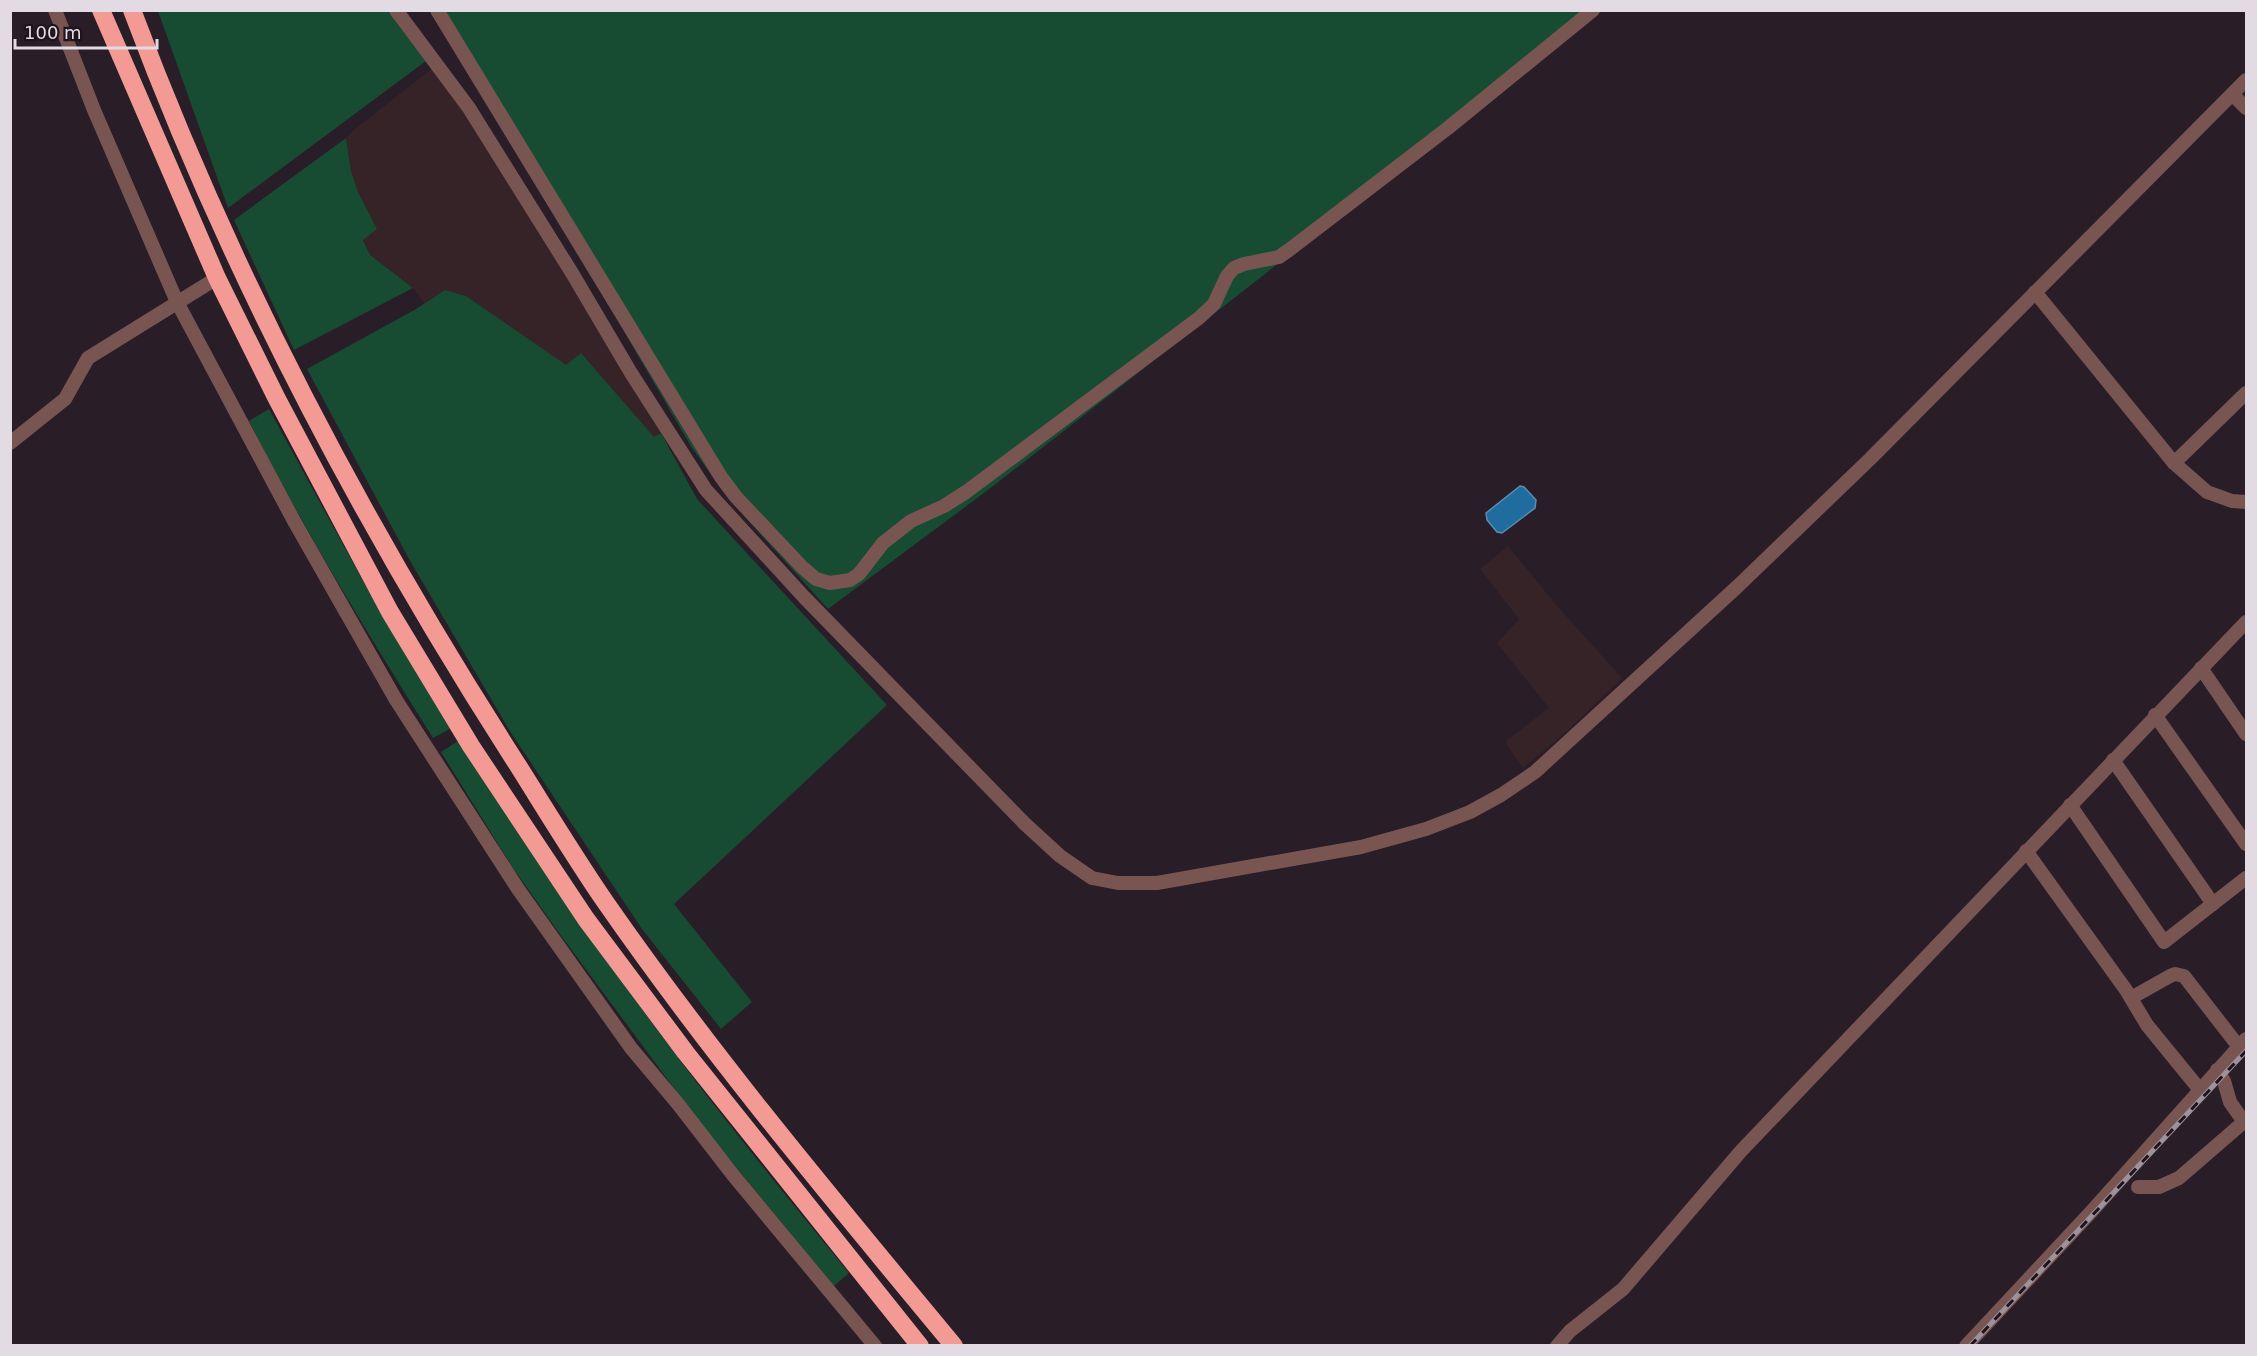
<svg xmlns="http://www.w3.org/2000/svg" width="2257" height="1356" font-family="'DejaVu Sans',sans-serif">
	<rect width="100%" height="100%" fill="#291d28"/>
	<!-- industrial -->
	<g fill="#352328">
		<polygon points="434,67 455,93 631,376 661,433 654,438 581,353 566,366 466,296 445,290 425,304 413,288 370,255 363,239 377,229 358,192 351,171 346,138 355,129"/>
		<polygon points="1508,546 1559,608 1622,678 1566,732 1523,768 1505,742 1549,708 1497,643 1519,619 1480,569"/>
	</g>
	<!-- green -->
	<g fill="#184c32">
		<polygon points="447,10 1602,11 988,490 828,609 728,498 692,448 531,172 447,15"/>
		<polygon points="158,11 391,11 426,61 228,208"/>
		<polygon points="346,138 351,171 358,192 377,229 363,240 370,255 413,288 294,350 234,220"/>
		<polygon points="445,290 466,296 566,365 581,353 654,437 661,433 697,499 887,705 674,904 752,1002 721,1029 642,929 511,733 409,559 307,369 416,309"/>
		<path d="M269,409L364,583L450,729L433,738C368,634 304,530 249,421Z"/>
		<path d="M458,741C518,831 577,921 641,1008C707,1099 778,1186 849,1273L834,1286L702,1126L562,937L513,868L441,752Z"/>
	</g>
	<!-- water -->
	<polygon fill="#1f6c9e" stroke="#5a8db3" stroke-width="1.5" points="1520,486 1524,487 1536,500 1535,508 1502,533 1497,532 1487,520 1486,513"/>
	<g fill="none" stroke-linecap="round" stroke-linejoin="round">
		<!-- minor -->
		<g stroke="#795552" stroke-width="14">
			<polyline points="55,10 94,110 177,302 294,521 396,700 518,889 631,1048 678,1104 733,1175 875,1346"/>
			<polyline points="396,10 469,108 572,273 631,373 706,490 804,597 1024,823 1060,856 1092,878 1118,883 1157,883 1361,847 1426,829 1470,812 1501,795 1535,772 1738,586 1871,458 2246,80"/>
			<polyline points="437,10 721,477 736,497 802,567 816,579 830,583 850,580 859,574 883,543 911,521 944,506 966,492 1199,318 1214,304 1227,276 1234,268 1244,264 1279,257 1289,250 1448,128 1593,10"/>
			<polyline points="2233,95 2246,108"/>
			<polyline points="2035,292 2174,463 2207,492 2232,501 2246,502"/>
			<polyline points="10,443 65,399 88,358 217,278"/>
			<polyline points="2174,463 2246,393"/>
			<polyline points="2201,668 2246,734"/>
			<polyline points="2155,715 2246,844"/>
			<polyline points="2113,760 2213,904"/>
			<polyline points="2070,805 2164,942 2246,878"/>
			<polyline points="2026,851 2126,990 2147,1025 2200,1090"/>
			<polyline points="2131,998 2170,976 2175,974 2184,976 2239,1047"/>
			<polyline points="2217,1070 2224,1081 2230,1102 2244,1122"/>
			<polyline points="2138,1187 2159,1187 2179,1178 2246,1120"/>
			<polyline points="1557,1346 1570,1331 1623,1289 1741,1151 2246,622"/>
			<polyline points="1966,1346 2091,1212 2246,1039"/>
		</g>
		<!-- highway -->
		<g stroke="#f39a95" stroke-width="18">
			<polyline points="101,10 217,278 277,399 390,612 471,746 586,919 686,1053 920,1346"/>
			<path d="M132,10C231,275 364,526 517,764C546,810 575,858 606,903C713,1057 834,1201 954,1346"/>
		</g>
		<defs>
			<polyline id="rail" points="1970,1346 2246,1051"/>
		</defs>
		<!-- rail casing -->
		<use href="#rail" stroke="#9b929b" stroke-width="5"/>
		<!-- rail -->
		<use href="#rail" stroke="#1f141e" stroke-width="3" stroke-dasharray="9" stroke-linecap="butt"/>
	</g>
	<!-- border -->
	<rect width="2257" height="1356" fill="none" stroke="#e3dbe3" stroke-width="24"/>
	<!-- scale -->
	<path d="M15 39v9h142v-9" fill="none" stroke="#e3dbe3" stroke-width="3"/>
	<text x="24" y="39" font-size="18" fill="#e3dbe3" stroke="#1f141e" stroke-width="4.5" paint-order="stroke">100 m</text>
</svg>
